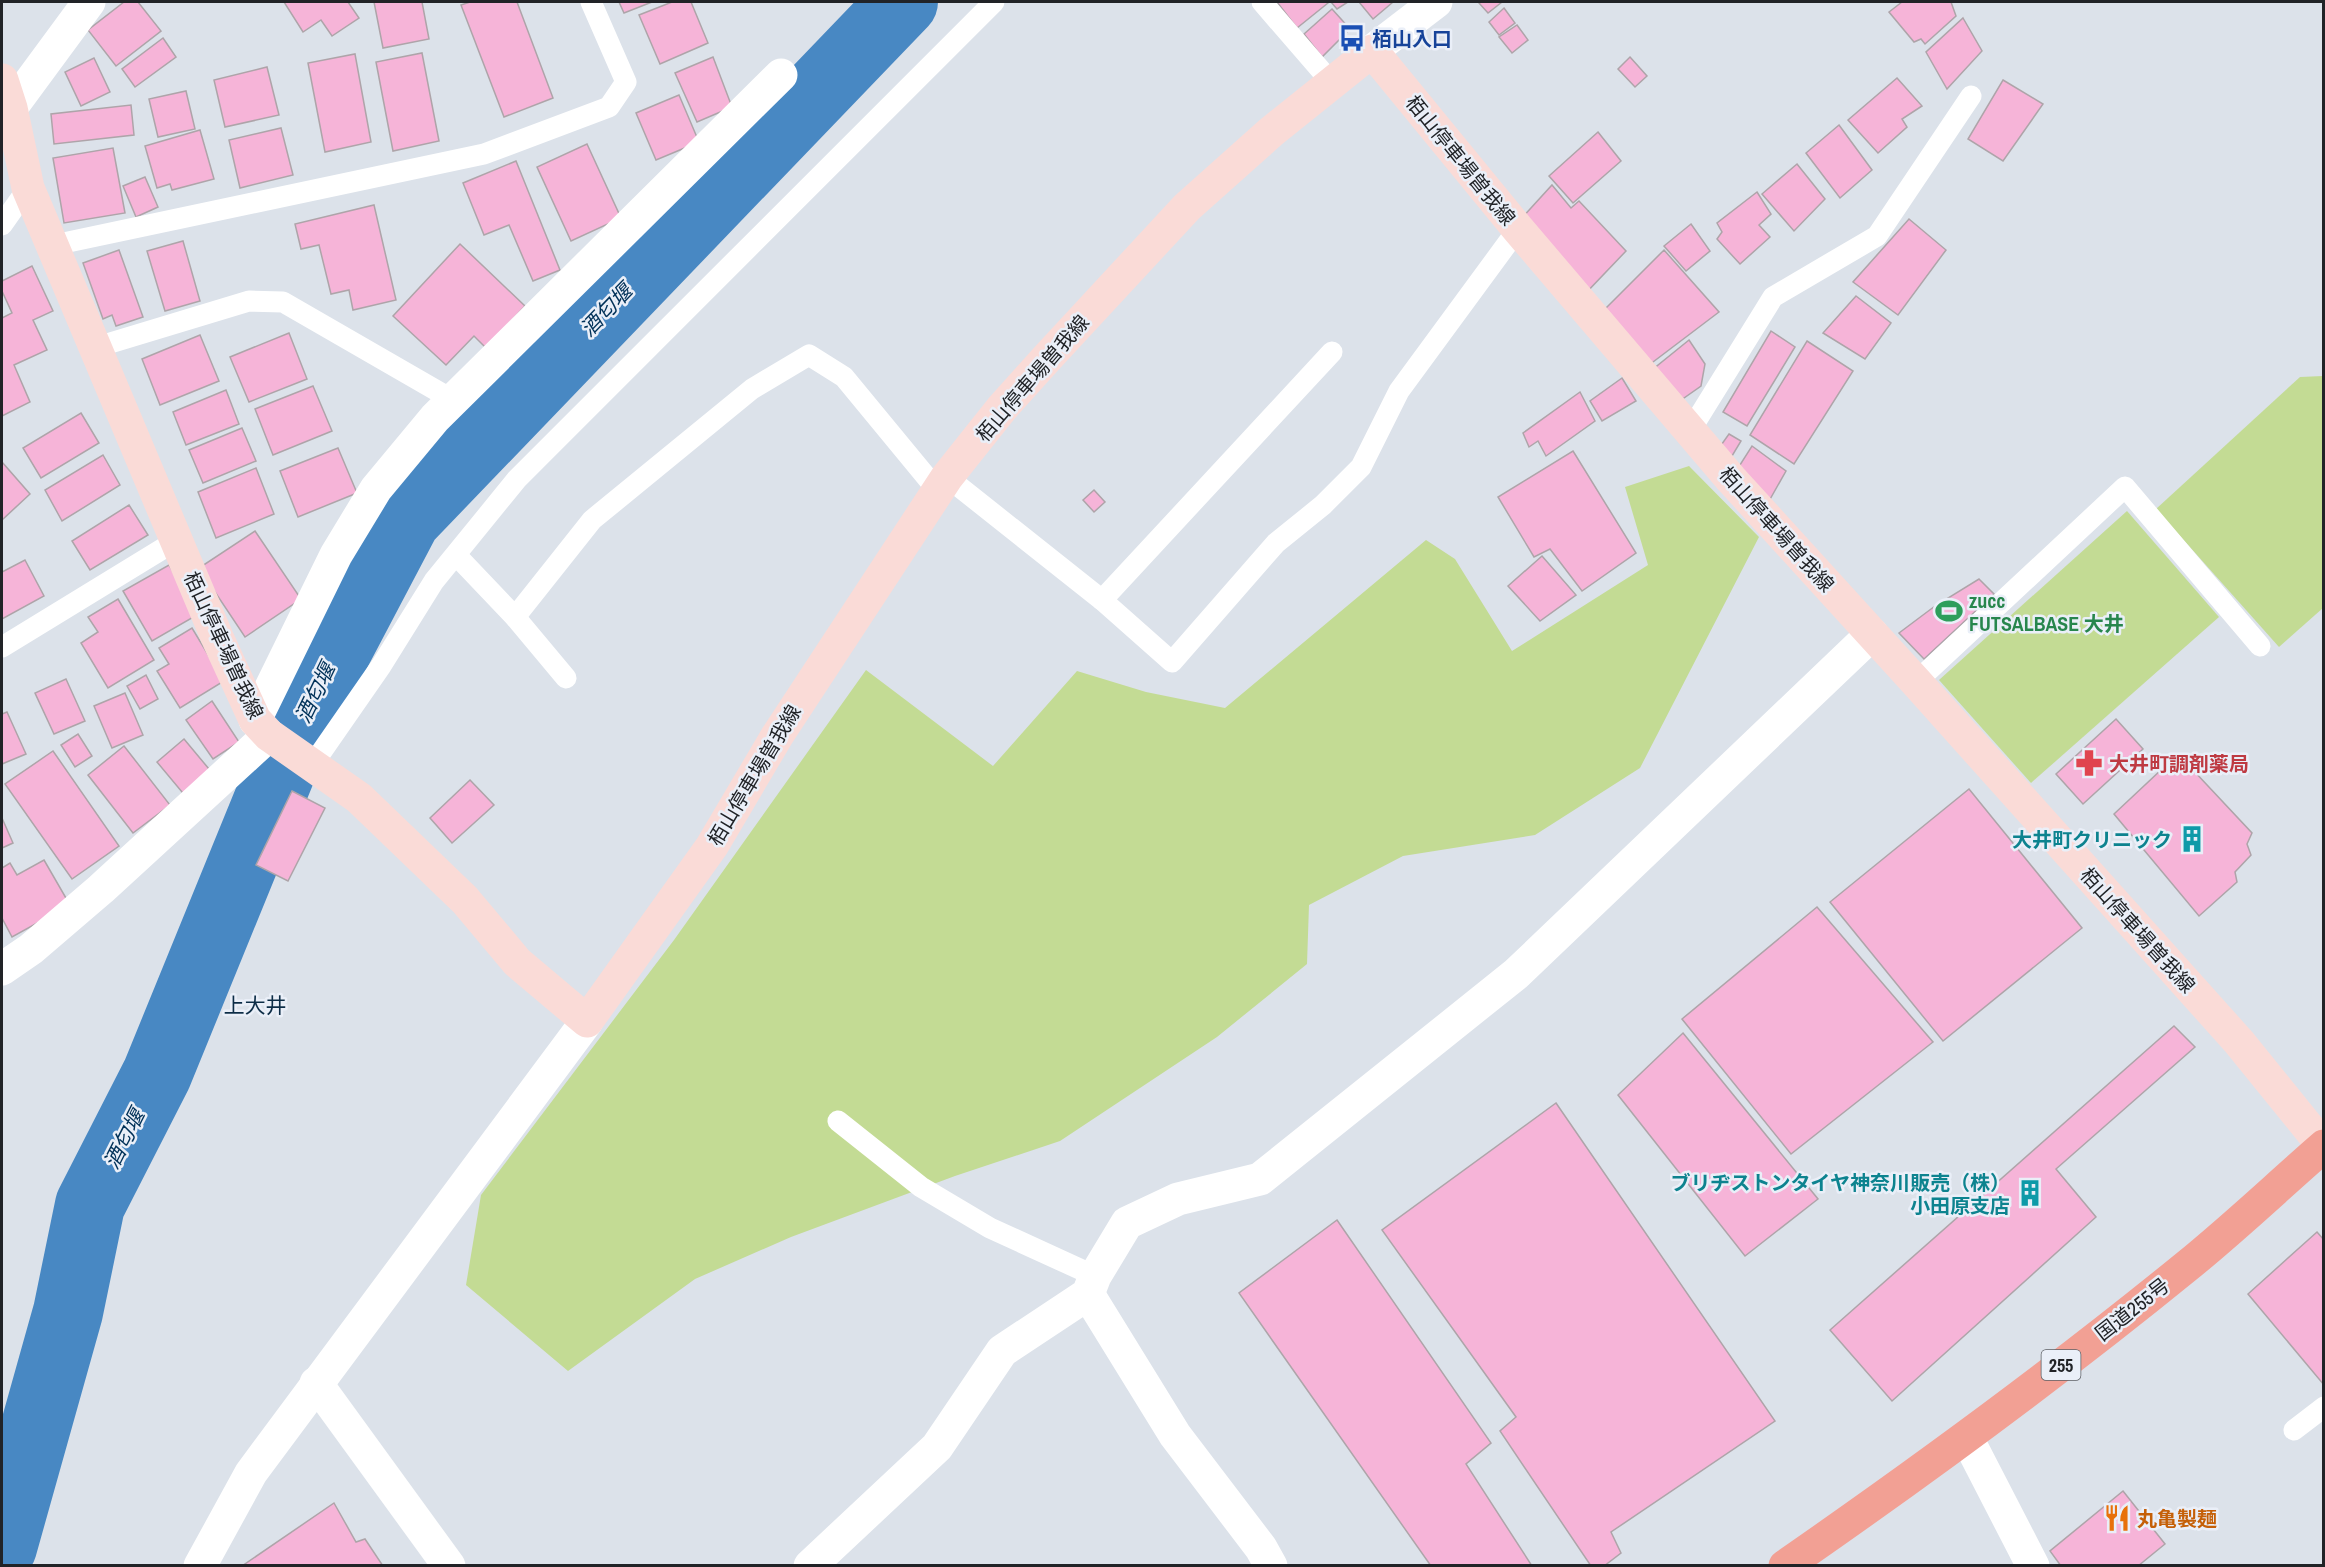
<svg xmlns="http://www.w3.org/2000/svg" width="2325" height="1567" font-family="'Archivo Narrow','Noto Sans JP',sans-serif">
	<rect width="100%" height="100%" fill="#dce2ea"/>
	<!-- green -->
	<g fill="#c3db94">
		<polygon points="2323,376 2323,608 2279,647 2156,509 2300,377"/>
		<polygon points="1689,466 1759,537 1640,768 1535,835 1403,856 1309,905 1307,964 1217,1037 1060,1141 955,1176 791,1237 695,1279 568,1371 466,1285 481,1195 674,940 866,670 993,766 1077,671 1146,692 1225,708 1426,540 1455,559 1512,651 1648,565 1625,487"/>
		<polygon points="2127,511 2219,617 2031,783 1939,680"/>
	</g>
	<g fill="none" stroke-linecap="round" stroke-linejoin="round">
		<!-- river -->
		<polyline stroke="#4888c3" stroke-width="70" points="2,1547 68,1312 90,1205 157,1074 306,709 406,519 903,2"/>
	</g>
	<!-- building -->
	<g fill="#f6b4d8" stroke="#aea4a9" stroke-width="1.5">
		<polygon points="124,2 138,2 161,31 116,66 88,30"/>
		<polygon points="284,2 348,2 359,18 332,36 321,20 303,32"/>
		<polygon points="374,2 422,2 429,39 383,48"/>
		<polygon points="470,2 517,2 553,98 504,117 461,5"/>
		<polygon points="619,2 652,2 624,13"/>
		<polygon points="672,2 691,2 708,43 660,64 639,15"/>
		<polygon points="1277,2 1327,2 1328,3 1297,28"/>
		<polygon points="1331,2 1348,2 1337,9"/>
		<polygon points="1359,2 1393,2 1373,19"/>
		<polygon points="1481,2 1502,2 1488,13 1479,3"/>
		<polygon points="1902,2 1951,2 1956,16 1925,44 1921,39 1914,42 1889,12"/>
		<polygon points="1504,8 1515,23 1499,35 1489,22"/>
		<polygon points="1332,9 1350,29 1322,57 1304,34"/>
		<polygon points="1963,18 1982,51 1947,89 1926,52"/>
		<polygon points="1517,25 1528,40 1512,53 1499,37"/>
		<polygon points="163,38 176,57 135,87 122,69"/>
		<polygon points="422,53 439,141 393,151 376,62"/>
		<polygon points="355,54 371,142 325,152 308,63"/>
		<polygon points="713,57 732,107 697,122 675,73"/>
		<polygon points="1630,57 1647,76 1635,87 1618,69"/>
		<polygon points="94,58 110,92 81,106 65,72"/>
		<polygon points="267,67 279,115 225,127 214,80"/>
		<polygon points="1897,78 1922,106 1902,119 1907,127 1878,153 1848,120"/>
		<polygon points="2003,80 2043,104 2003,161 1968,139"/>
		<polygon points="186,91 195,129 158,137 149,99"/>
		<polygon points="679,95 699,142 656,160 636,113"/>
		<polygon points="131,105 134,135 54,144 51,114"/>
		<polygon points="1839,125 1872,170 1840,198 1806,153"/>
		<polygon points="281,128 293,175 240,188 229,140"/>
		<polygon points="200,130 214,179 172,190 170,184 157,188 145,146"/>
		<polygon points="1598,132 1621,161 1573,203 1549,176"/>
		<polygon points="587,144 621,218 571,241 537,167"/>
		<polygon points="113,148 125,213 64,223 53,158"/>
		<polygon points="516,161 560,270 533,281 509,225 484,235 463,183"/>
		<polygon points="1797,164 1825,199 1794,231 1762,194"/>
		<polygon points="145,177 158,207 136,217 123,186"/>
		<polygon points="1552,185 1571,208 1579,201 1626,251 1582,297 1519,221"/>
		<polygon points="1757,192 1771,214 1759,225 1770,237 1740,264 1717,239 1722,232 1717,223"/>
		<polygon points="374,205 396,300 353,310 349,290 331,294 319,245 301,249 295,224"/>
		<polygon points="1909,219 1946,250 1898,315 1853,282"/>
		<polygon points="1691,224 1710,251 1686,271 1664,246"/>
		<polygon points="183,241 200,301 165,311 147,251"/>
		<polygon points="460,244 525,306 486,348 474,336 446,365 393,316"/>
		<polygon points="119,250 143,317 116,326 112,315 103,319 83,263"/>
		<polygon points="1664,250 1719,312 1649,365 1604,310"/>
		<polygon points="32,266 53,311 33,320 47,350 14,365 30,402 2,416 2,318 12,313 2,291 2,281"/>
		<polygon points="1856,296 1891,323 1865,359 1823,333"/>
		<polygon points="1771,331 1795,347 1747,426 1723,412"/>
		<polygon points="289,333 307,379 249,402 230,357"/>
		<polygon points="200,335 219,381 160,405 142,359"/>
		<polygon points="1689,340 1705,364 1701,386 1674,405 1652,370"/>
		<polygon points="1807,341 1853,371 1794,464 1750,435"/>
		<polygon points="1622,378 1636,401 1602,421 1590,401"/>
		<polygon points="313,386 332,431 273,455 255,409"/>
		<polygon points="226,390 239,424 186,445 173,412"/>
		<polygon points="1580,392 1595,421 1546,456 1538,441 1529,447 1523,433"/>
		<polygon points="81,413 99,443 41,478 23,448"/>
		<polygon points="242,428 256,461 203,483 189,450"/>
		<polygon points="1729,434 1741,441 1732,456 1719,448"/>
		<polygon points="1752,446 1786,471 1769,501 1731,479"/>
		<polygon points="338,448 357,493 298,517 280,471"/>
		<polygon points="1573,451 1636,553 1582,591 1550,549 1534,557 1498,497"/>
		<polygon points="103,455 120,485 62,521 45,490"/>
		<polygon points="2,462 30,494 2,520"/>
		<polygon points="256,468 274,514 216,538 198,492"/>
		<polygon points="1094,490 1105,502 1094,512 1083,500"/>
		<polygon points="129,505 148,535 90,570 72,541"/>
		<polygon points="255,531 301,599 245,637 199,568"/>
		<polygon points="1542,556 1576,595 1540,621 1508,586"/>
		<polygon points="25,560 44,596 2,619 2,572"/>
		<polygon points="169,565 197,615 152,641 123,591"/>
		<polygon points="1979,579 1994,594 1924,659 1899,633 1935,606"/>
		<polygon points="118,599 154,660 108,688 81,643 98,632 88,617"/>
		<polygon points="192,628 224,681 180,708 157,671 169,664 159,648"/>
		<polygon points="146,675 158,699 140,709 127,686"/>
		<polygon points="66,679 85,721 54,734 35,693"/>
		<polygon points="125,693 143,735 112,748 94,706"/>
		<polygon points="212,701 239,742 213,759 186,720"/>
		<polygon points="7,712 26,754 2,764 2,714"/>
		<polygon points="2116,719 2143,749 2083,804 2056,774"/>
		<polygon points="78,734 92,756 75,767 61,745"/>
		<polygon points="184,739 214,775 187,798 157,762"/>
		<polygon points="124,746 170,805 133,833 88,775"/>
		<polygon points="53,751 119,846 72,879 5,784"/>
		<polygon points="2178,754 2252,833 2247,844 2251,855 2235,872 2237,882 2199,916 2114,814"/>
		<polygon points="470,780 494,805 452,843 430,818"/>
		<polygon points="1969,789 2082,928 1943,1041 1830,902"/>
		<polygon points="292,791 325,808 288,881 256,865"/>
		<polygon points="2,818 13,843 2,848"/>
		<polygon points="44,860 70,905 12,937 2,918 2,868 10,863 17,875"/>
		<polygon points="1817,907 1933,1042 1791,1154 1682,1019"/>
		<polygon points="2174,1026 2195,1047 2056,1169 2096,1217 1892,1401 1830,1330"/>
		<polygon points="1683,1033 1818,1199 1745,1256 1618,1095"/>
		<polygon points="1556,1103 1775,1421 1611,1532 1621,1553 1604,1566 1591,1566 1500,1431 1516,1417 1382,1230"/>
		<polygon points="1337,1220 1491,1443 1466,1464 1532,1566 1431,1566 1239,1293"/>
		<polygon points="2317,1232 2324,1240 2324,1385 2248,1294"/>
		<polygon points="2123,1491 2165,1544 2138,1566 2061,1566 2050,1551"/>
		<polygon points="334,1503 356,1542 365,1539 383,1566 242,1566"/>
	</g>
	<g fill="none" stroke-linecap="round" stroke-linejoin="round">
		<!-- service -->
		<g stroke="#fff" stroke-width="21">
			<polyline points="1262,2 1332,83"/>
			<polyline points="2,225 28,188"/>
			<polyline points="54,245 484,154 609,107 626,82 591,2"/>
			<polyline points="97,347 249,301 283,302 453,400"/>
			<polyline points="1690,431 1773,297 1877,236 1971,96"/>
			<polyline points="947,477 1102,600 1172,662 1276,543 1323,505 1361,467 1399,391 1518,229"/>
			<polyline points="456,555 515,617 566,678"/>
			<polyline points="1102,600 1332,352"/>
			<polyline points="515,617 592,520 752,389 809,355 844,377 938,491"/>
			<polyline points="2,647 177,540"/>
			<polyline points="1916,682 2125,487 2260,646"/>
			<polyline points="313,764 381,666 434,581 517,479 994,2"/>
			<polyline points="838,1121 921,1187 990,1228 1095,1276"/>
			<polyline points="2294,1430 2324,1407"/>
		</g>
		<!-- minor -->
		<g stroke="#fff" stroke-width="33">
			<polyline points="11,108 89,2"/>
			<polyline points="255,720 336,555 376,489 435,418 781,75"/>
			<polyline points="2,969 31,949 101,889 269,735"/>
			<polyline points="1088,1294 1175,1435 1261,1548 1271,1566"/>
			<polyline points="316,1383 449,1566"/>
			<polyline points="1967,1438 2033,1566"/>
			<polyline points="810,1566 937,1447 1002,1351 1088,1294 1095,1276 1127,1223 1178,1199 1260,1179 1516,974 1872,634"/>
		</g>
		<!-- tertiary -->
		<g stroke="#fff" stroke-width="33">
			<polyline points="1372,51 1436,2"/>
			<polyline points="200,1566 251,1473 587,1021"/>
		</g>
		<!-- secondary -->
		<polyline stroke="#fadbd7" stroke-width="33" points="2,80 11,108 28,188 217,637 255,720 269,735 359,798 465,900 517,962 587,1021 712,846 777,736 947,477 1002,408 1047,358 1187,207 1271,132 1372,51 1518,229 1731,479 1916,682 2239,1042 2324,1147"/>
		<!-- trunk -->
		<path stroke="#f2a094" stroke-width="33" d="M1785,1566C1922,1471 2057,1372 2187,1266C2234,1228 2278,1186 2324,1146"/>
	</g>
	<!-- icons -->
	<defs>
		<symbol id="bus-bare" viewBox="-9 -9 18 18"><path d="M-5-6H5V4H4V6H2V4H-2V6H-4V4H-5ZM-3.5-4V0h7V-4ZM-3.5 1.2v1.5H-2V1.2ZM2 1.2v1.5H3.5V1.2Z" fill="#1a4fb4" stroke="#eaeff8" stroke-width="2.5" paint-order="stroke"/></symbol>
		<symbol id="stadium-bare" viewBox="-9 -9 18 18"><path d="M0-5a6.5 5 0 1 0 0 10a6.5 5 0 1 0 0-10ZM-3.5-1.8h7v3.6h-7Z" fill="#2e9e5b" stroke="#eaeff8" stroke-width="2.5" paint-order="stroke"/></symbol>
		<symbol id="pharmacy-bare" viewBox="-9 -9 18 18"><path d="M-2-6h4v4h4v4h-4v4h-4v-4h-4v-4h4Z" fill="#e0444e" stroke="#eaeff8" stroke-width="2.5" paint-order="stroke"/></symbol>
		<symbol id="building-bare" viewBox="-9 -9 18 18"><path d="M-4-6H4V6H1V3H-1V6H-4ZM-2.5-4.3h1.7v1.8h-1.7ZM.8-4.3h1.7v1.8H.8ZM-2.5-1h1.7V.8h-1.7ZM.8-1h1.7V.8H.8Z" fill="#0f9aa8" stroke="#eaeff8" stroke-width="2.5" paint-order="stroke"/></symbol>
		<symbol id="restaurant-bare" viewBox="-9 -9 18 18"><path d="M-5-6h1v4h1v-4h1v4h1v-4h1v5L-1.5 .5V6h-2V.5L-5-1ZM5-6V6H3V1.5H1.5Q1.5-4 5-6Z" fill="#e8710a" stroke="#eaeff8" stroke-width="2.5" paint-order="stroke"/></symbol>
	</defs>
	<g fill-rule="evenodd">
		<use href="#bus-bare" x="1333" y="19" width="38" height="38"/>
		<use href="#stadium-bare" x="1930" y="592" width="38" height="38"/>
		<use href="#pharmacy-bare" x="2070" y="744" width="38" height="38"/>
		<use href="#building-bare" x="2173" y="820" width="38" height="38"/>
		<use href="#building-bare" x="2011" y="1174" width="38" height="38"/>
		<use href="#restaurant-bare" x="2098" y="1499" width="38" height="38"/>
	</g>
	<g text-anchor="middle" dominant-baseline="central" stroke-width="5" stroke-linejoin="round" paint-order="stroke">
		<!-- shield labels -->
		<rect fill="#eaeff8" stroke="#5d6066" stroke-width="1.5" x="2041.5" y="1350" width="39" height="30" rx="4.5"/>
		<g font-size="18" font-weight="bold" fill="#212327">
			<text x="2061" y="1365">255</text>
		</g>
		<!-- transit labels -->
		<g font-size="20" font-weight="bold" fill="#164399" stroke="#eaeff8" text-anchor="start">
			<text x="1372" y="38">栢山入口</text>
		</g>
		<!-- street labels -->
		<g font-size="20" fill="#212327" stroke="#eaeff8">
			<text transform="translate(1461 160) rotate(51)">栢山停車場曽我線</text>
			<text transform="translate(1032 378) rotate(-49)">栢山停車場曽我線</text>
			<text transform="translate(1777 529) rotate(48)">栢山停車場曽我線</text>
			<text transform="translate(224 645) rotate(65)">栢山停車場曽我線</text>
			<text transform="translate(754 775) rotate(-59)">栢山停車場曽我線</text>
			<text transform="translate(2138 930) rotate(48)">栢山停車場曽我線</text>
			<text transform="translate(2132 1309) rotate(-38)">国道255号</text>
		</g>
		<!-- leisure labels -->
		<g font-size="20" font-weight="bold" fill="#27864d" stroke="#eaeff8" text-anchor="start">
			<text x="1969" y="600">zucc<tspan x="1969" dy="23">FUTSALBASE 大井</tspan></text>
		</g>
		<!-- health labels -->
		<g font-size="20" font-weight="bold" fill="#be3a42" stroke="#eaeff8" text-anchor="start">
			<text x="2109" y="763">大井町調剤薬局</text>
		</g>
		<!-- culture labels -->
		<g font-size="20" font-weight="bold" fill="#0d838f" stroke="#eaeff8" text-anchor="end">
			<text x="2172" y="839">大井町クリニック</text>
			<text x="2010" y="1182">ブリヂストンタイヤ神奈川販売（株）<tspan x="2010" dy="23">小田原支店</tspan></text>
		</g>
		<!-- food labels -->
		<g font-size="20" font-weight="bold" fill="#c56008" stroke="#eaeff8" text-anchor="start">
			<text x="2137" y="1518">丸亀製麺</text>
		</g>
		<!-- water labels -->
		<g font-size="21" font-style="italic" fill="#003158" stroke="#eaeff8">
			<text transform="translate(606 310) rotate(-46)">酒匂堰</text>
			<text transform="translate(315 693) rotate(-64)">酒匂堰</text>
			<text transform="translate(124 1139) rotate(-63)">酒匂堰</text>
		</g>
		<!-- neighbourhood labels -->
		<g font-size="21" fill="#0d2d47" stroke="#eaeff8">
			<text x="255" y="1005">上大井</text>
		</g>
	</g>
	<!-- border -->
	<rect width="2325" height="1567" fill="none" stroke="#212327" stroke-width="6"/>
</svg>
